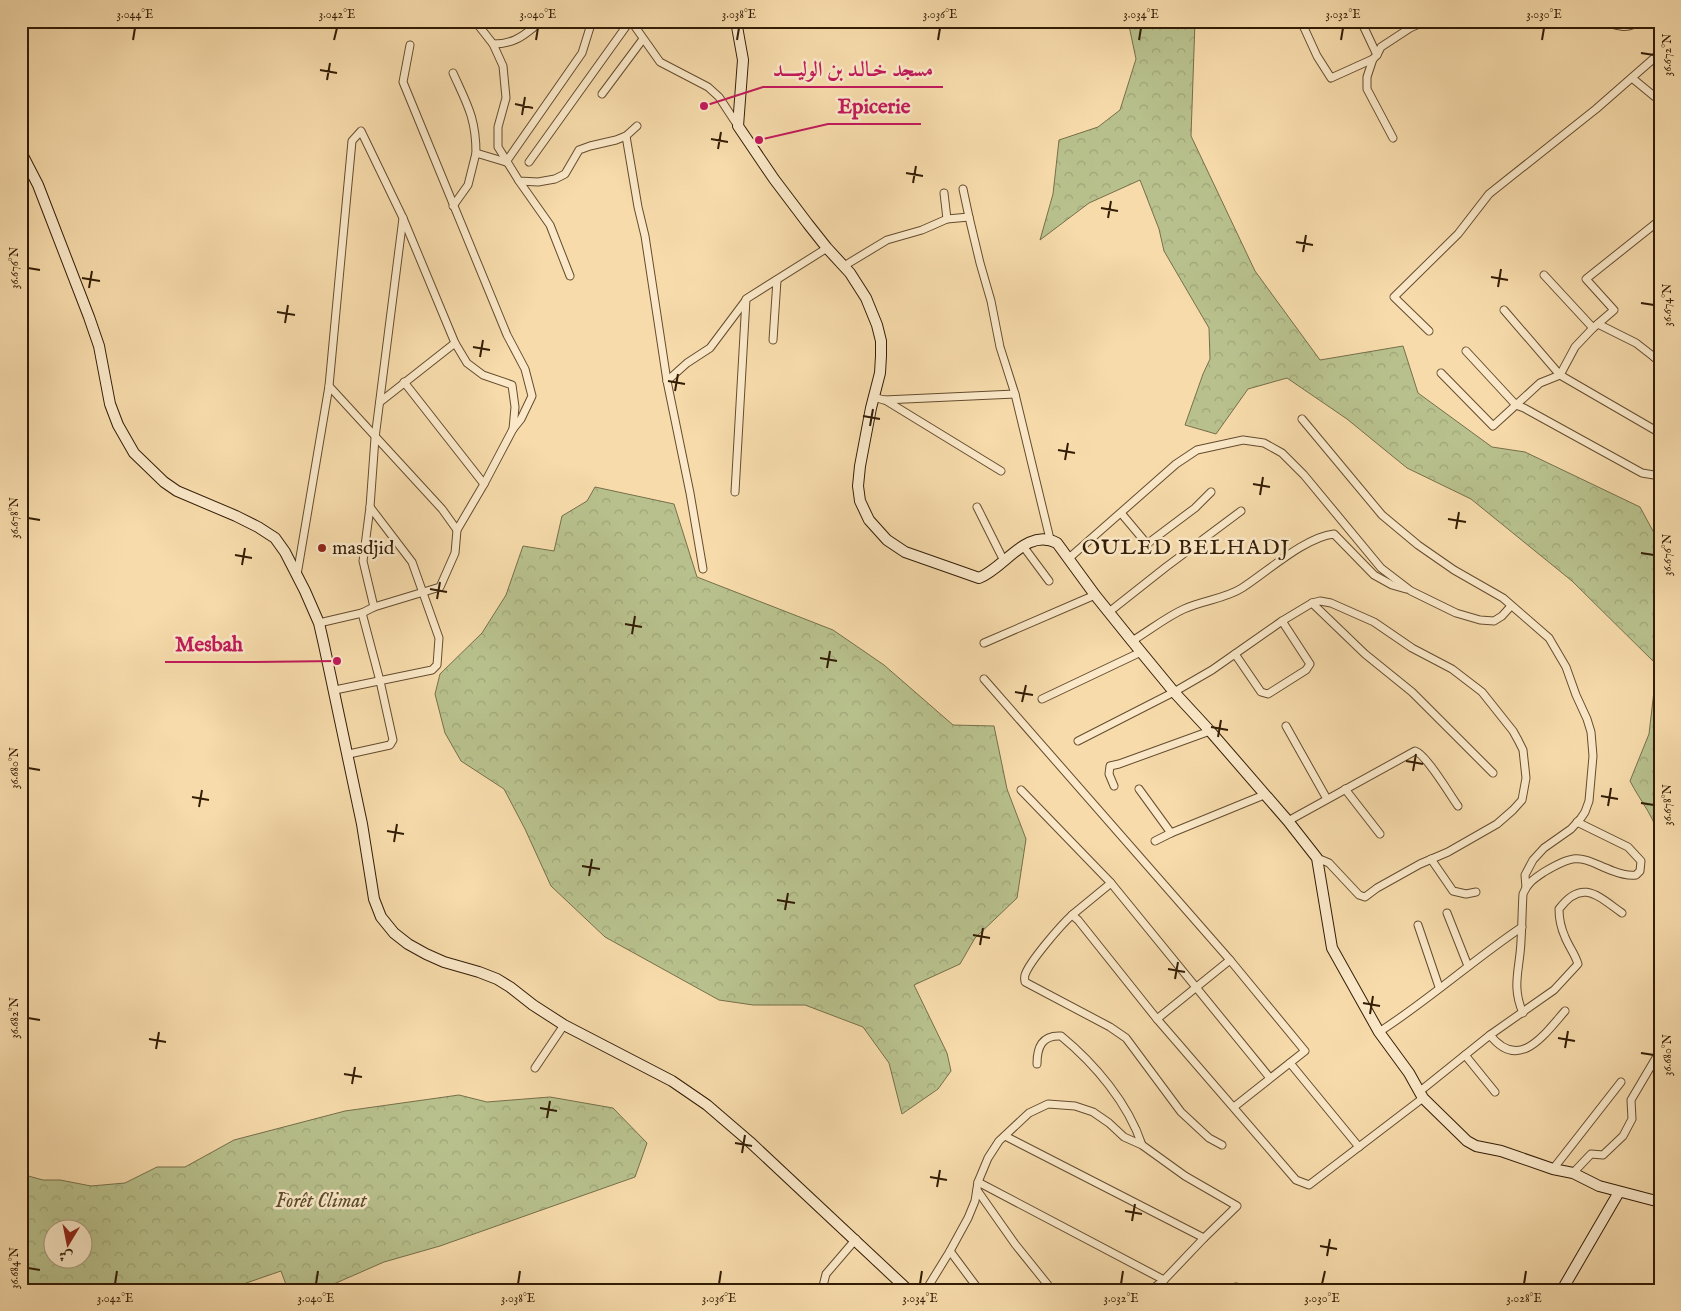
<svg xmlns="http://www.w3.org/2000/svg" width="1681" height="1311" font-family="'IM FELL English',Amiri,serif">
	<defs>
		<pattern id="forest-crowns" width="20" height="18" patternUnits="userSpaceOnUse" patternTransform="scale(1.25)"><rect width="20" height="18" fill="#b8c18d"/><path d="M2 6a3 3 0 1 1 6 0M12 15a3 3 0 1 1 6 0" fill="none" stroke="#9fa578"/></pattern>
	</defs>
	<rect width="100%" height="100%" fill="#f7dbab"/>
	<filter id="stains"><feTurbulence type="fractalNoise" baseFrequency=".004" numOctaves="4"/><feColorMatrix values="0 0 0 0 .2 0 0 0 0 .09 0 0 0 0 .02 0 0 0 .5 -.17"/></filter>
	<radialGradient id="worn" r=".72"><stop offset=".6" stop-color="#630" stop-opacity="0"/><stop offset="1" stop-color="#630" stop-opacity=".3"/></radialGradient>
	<!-- forest -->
	<g fill="url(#forest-crowns)" stroke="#766f4a" fill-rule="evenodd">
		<path d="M1128,21H1195L1191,136L1255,271L1320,360L1403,346L1418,393L1492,447L1525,452L1640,507L1660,544V844C1658,821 1640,801 1630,781L1649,734L1657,665L1572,581L1471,499L1407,468L1347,419L1287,378L1248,389L1216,434L1185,425L1203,374L1210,359L1209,328L1164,251L1159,229L1140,180L1089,203L1040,240L1053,194L1059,140L1098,127L1120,110L1136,59Z"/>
		<polygon points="595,487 674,504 697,577 833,630 884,665 953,725 994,726 1007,789 1026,839 1017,898 975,938 960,964 914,985 947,1053 951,1071 938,1089 902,1114 889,1063 863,1027 805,1005 753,1005 719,1000 605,937 551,886 525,829 504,789 461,761 445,733 435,694 440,674 482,633 506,595 523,546 554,551 562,516 587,501"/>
		<path d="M459,1095L487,1102L550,1097L613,1108L647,1143L635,1177L440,1246L384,1262L320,1290H288L281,1271L226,1290H21V1174L43,1180H60L91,1186L125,1183L157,1167H185L234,1140L345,1111ZM52,1228H82V1258H52Z"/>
	</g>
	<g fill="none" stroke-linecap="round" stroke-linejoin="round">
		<defs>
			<g id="street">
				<path d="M475,21L493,44C511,44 521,38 534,27L530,21"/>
				<polyline points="631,21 660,62 708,87 719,97 738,126"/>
				<polyline points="1301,21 1317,56 1331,78 1373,59"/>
				<polyline points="1361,21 1377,55"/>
				<path d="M1602,21C1615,25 1628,31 1638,21"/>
				<polyline points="493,44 503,66 506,98 498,127 498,147 519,181 538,182 555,179 565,174 579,150 590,146 616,140 626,136 637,126"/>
				<polyline points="410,45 403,82 507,335 525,369 532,396 521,419 513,429 484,484"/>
				<path d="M453,73C467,104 476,118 476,153"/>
				<polyline points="1632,78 1660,101"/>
				<polyline points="602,94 643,39"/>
				<polyline points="626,136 638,207 645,236 667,381 690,493 703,569"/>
				<polyline points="1393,138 1367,89 1367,77 1373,59 1377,55 1381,47 1410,28 1426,21"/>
				<polyline points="506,162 582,53 592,21"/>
				<polyline points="529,162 630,21"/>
				<polyline points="519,181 550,225 570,276"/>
				<polyline points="944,193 947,219"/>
				<polyline points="453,206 468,185 476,153 506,162"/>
				<polyline points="969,217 980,263 991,301 1000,347 1015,394 1050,539"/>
				<polyline points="844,266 887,240 922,230 947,219 969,217 963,189"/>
				<polyline points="1504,310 1560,375 1660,433"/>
				<polyline points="1598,324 1636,343 1654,357"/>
				<polyline points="1593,328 1614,310 1586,279 1660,220"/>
				<polyline points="1429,331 1394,297 1458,234 1489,194 1596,109 1660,53"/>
				<polyline points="773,340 777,280"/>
				<polyline points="1466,351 1516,405 1524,408 1642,473 1654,475 1660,470"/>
				<polyline points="1660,351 1654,357 1660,362"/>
				<polyline points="1441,373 1493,426 1540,383 1560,375 1575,347 1593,328 1544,275"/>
				<polyline points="667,381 687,363 710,348 746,300"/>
				<polyline points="329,386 442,509 457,530 484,484 404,382"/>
				<polyline points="873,397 884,400 1015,394"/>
				<polyline points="885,400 1001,471"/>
				<polyline points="380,402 455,343"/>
				<polyline points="1302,419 1382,515 1418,545 1454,570 1503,598 1549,638 1566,667 1576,695 1587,719 1591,732 1593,756 1589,801 1585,812 1581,818 1571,829 1544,848 1533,860 1525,875 1526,888"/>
				<polyline points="735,492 746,299 827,248"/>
				<polyline points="977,507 1004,561"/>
				<polyline points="1121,513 1147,544 1195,508 1211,492"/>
				<polyline points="1023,546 1049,581"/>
				<polyline points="1068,559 1176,464 1197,450 1243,440 1264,443 1282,453 1304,475 1381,568 1411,591 1456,613 1480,620 1494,621 1502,616 1511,606"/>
				<polyline points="297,575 329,386 352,141 361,131 403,218 455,343 467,363 483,375 512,385 515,407 513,429"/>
				<polyline points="1312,603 1365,654 1412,692 1493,773"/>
				<polyline points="374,607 363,561 370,507 375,438 403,218"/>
				<polyline points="1109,612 1166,567 1241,511"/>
				<polyline points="319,623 362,613 374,607 440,587 455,553 457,530"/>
				<path d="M1132,641C1149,631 1166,617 1184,609C1203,600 1225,599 1242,588C1267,572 1305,537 1334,534L1374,575L1392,585L1406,589"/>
				<polyline points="984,643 1095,595"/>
				<polyline points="1235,654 1261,692 1268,694 1306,670 1310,664 1282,621"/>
				<polyline points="984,679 1230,960 1305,1051 1234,1107"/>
				<polyline points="335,690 432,670 437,665 439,638 412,562 370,507"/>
				<polyline points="1042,699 1141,652"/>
				<polyline points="1286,726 1327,799"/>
				<polyline points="1078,741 1174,692 1212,670 1282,621 1312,603 1320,601 1331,603 1374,622 1412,648 1452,669 1482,692 1513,731 1518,740 1523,750 1526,778 1522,800 1513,810 1497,824 1448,852 1420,864 1377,888 1365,897 1359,895 1329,863 1317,858"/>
				<polyline points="349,754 390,745 393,740 380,681 362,613"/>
				<polyline points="1114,786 1109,774 1110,766 1119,764 1210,731"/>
				<polyline points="1139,789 1171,833"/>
				<polyline points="1345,789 1380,834"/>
				<polyline points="1021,790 1111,883 1270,1078"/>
				<path d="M1288,821L1415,751C1426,754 1450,795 1458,806"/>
				<polyline points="1155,841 1171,833 1264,795"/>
				<polyline points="1431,859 1453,891 1466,894 1476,892"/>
				<polyline points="1447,913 1468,966"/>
				<polyline points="1072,915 1111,883"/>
				<polyline points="1418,925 1439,987"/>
				<path d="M1523,1013C1511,986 1520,969 1521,941C1522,925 1522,910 1523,894C1527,883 1535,878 1544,872C1579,851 1580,858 1613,871C1621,874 1629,876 1636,875L1640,871L1641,861L1628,847L1577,822"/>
				<polyline points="1157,1019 1230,960"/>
				<path d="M1379,1032C1429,1000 1473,960 1522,927"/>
				<path d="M1490,1035L1554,990L1578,964C1575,954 1569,947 1565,937C1561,928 1559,919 1559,909C1582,878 1598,896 1622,913"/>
				<polyline points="1465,1055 1495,1092"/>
				<polyline points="1290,1063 1359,1147"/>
				<path d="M1037,1064C1037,1047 1042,1035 1061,1036C1095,1064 1128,1103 1142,1145"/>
				<polyline points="535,1068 564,1025"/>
				<path d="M1419,1092L1490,1035C1519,1072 1544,1035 1565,1011"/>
				<polyline points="1005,1136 1204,1238"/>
				<path d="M1222,1145L1209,1138L1181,1112L1126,1038L1110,1027L1025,982C1025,981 1024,976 1025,975C1029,962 1061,925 1072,915L1078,920L1157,1019L1296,1180L1309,1185L1423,1098"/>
				<polyline points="1553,1169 1621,1082"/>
				<polyline points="1573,1173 1591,1154 1603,1155 1623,1136 1632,1119 1631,1100 1660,1051"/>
				<polyline points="978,1182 1164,1280"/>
				<polyline points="977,1190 1015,1244 1052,1290"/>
				<polyline points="950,1251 979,1290"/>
				<polyline points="822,1290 826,1274 856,1239"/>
				<polyline points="926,1290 950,1251 968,1218 975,1201 978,1182 988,1158 999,1141 1029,1113 1048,1104 1075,1106 1093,1112 1109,1123 1124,1137 1142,1145 1185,1176 1237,1206 1204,1238 1164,1280 1151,1290"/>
				<polyline points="1233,1290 1236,1287"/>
			</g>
			<g id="secondary">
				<path d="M736,21L743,60L738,126L774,179L808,224L827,248L850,273L866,298L877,325L881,341V356L880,373L871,408L860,466L858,486L860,501L869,520L887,540L905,552L979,578C1005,568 1026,527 1057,543L1095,595L1132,641L1174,692L1210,731L1288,821L1317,858L1332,948L1379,1032L1409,1073L1423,1098L1467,1141L1476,1146L1501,1151L1553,1169L1573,1173L1599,1186L1660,1202"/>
				<polyline points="21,152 38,185 89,317 99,346 110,404 118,425 134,453 164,482 177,491 236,516 258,527 275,538 285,552 305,591 319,623 324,645 362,824 374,899 381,917 394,933 408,944 426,954 444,962 479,972 497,979 510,987 533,1005 564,1025 672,1081 707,1105 750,1142 908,1290"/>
				<polyline points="1562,1290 1619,1192"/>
			</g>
		</defs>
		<!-- street casing -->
		<use href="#street" stroke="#644c2f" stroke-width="9"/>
		<!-- secondary casing -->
		<use href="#secondary" stroke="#331d06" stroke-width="12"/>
		<!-- street -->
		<use href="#street" stroke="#fae8c8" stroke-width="7"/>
		<!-- secondary -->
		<use href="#secondary" stroke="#fae8c8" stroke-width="10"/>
	</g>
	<!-- ticks -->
	<path fill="none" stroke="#331d06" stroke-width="2" d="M133,40L135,28M334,40L337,28M536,40L538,28M737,40L739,28M938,40L940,28M1139,40L1141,28M1341,40L1343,28M1542,40L1544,28M1641,53L1654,55M320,70L337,73M327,80L330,63M515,104L533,108M522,115L525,97M711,139L728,142M718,149L721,132M906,173L923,176M913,183L916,166M1101,208L1118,211M1108,218L1111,201M1296,242L1313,245M1303,252L1306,235M28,268L40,270M1491,277L1508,280M82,278L100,281M1498,287L1501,269M89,288L92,271M1641,303L1654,305M277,312L295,315M285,323L288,305M473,347L490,350M480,357L483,340M668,381L685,384M675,391L678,374M863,416L880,419M870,426L873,409M1058,450L1075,453M1065,460L1068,443M1253,484L1270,487M1260,495L1263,477M28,518L40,520M1448,519L1466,522M1456,529L1459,512M1641,553L1654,555M235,555L252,558M242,565L245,548M430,589L447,592M437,599L440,582M625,624L642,627M632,634L635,616M820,658L837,661M827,668L830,651M1015,692L1033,695M1022,702L1026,685M1211,727L1228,730M1218,737L1221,720M1406,761L1423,764M28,768L40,770M1413,771L1416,754M1601,796L1618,799M192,797L209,800M1641,803L1654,805M1608,806L1611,788M199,807L202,790M387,831L404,834M394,842L397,824M582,866L600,869M589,876L592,859M777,900L795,903M785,910L788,893M973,935L990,938M980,945L983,928M1168,969L1185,972M1175,979L1178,962M1363,1003L1380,1006M1370,1014L1373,996M28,1018L40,1020M1558,1038L1575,1041M149,1039L166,1042M1565,1048L1568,1031M156,1049L159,1032M1641,1053L1654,1055M344,1074L362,1077M352,1084L355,1067M540,1108L557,1111M547,1118L550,1101M735,1143L752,1146M742,1153L745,1135M930,1177L947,1180M937,1187L940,1170M1125,1211L1142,1214M1132,1221L1135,1204M1320,1246L1337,1249M1327,1256L1330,1239M28,1268L40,1270M115,1284L117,1271M316,1284L318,1271M518,1284L520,1271M719,1284L721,1271M920,1284L922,1271M1121,1284L1123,1271M1322,1284L1325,1271M1524,1284L1526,1271"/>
	<!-- markers -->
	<circle fill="#8f2418" stroke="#fae8c8" stroke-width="2" cx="322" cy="548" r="5"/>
	<g text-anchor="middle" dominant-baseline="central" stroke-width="5" stroke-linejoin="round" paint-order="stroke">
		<!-- poi labels -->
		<g font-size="20" fill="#331d06" stroke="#fae8c8" text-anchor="start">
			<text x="332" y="548">masdjid</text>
		</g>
		<!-- park labels -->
		<g font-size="20" font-style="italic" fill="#5b4e2e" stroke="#fae8c8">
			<text x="321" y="1201">Forêt Climat</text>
		</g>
		<!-- quarter labels -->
		<g font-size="22" letter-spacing="1" fill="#331d06" stroke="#fae8c8">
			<text x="1186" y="548">OULED BELHADJ</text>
		</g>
	</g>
	<!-- callouts -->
	<path fill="none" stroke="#c2185b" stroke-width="2" d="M704 106L763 87H943M759 140L828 124H921M337 661L253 662H165"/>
	<g fill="#c2185b" stroke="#fae8c8" stroke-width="2">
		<circle cx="704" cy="106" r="5"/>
		<circle cx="759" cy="140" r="5"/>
		<circle cx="337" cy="661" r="5"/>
	</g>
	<g font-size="21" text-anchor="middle" font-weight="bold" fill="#c2185b" stroke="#fae8c8" stroke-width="5" stroke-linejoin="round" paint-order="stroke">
		<text x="853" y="76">مسجد خـالـد بن الوليــــد</text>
		<text x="874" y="113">Epicerie</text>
		<text x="209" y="651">Mesbah</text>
	</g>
	<!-- margin -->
	<rect width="1681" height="1311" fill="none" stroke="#f7dbab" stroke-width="55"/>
	<!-- north arrow -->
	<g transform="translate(68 1244) rotate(190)"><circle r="24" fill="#fae8c8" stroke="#aa977a"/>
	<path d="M0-4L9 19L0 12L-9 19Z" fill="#8f2418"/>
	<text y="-8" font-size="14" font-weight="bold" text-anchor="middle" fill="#331d06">ش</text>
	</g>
	<rect x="28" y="28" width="1626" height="1256" fill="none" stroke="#331d06" stroke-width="2"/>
	<g font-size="12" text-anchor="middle" fill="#331d06">
		<text x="135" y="18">3.044°E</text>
		<text x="337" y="18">3.042°E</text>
		<text x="538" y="18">3.040°E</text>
		<text x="739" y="18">3.038°E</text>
		<text x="940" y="18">3.036°E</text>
		<text x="1141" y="18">3.034°E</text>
		<text x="1343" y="18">3.032°E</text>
		<text x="1544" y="18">3.030°E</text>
		<text transform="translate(1667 55) rotate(-90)" y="4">36.672°N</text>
		<text transform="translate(14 268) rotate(-90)" y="4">36.676°N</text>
		<text transform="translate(1667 305) rotate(-90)" y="4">36.674°N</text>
		<text transform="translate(14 518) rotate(-90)" y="4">36.678°N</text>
		<text transform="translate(1667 555) rotate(-90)" y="4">36.676°N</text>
		<text transform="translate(14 768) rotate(-90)" y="4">36.680°N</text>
		<text transform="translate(1667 805) rotate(-90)" y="4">36.678°N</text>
		<text transform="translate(14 1018) rotate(-90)" y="4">36.682°N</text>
		<text transform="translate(1667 1055) rotate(-90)" y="4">36.680°N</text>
		<text transform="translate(14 1268) rotate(-90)" y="4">36.684°N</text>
		<text x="115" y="1302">3.042°E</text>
		<text x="316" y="1302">3.040°E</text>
		<text x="518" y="1302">3.038°E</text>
		<text x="719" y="1302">3.036°E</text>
		<text x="920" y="1302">3.034°E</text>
		<text x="1121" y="1302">3.032°E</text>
		<text x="1322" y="1302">3.030°E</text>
		<text x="1524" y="1302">3.028°E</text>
	</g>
	<rect width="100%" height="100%" filter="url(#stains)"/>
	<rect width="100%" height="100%" fill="url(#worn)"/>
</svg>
